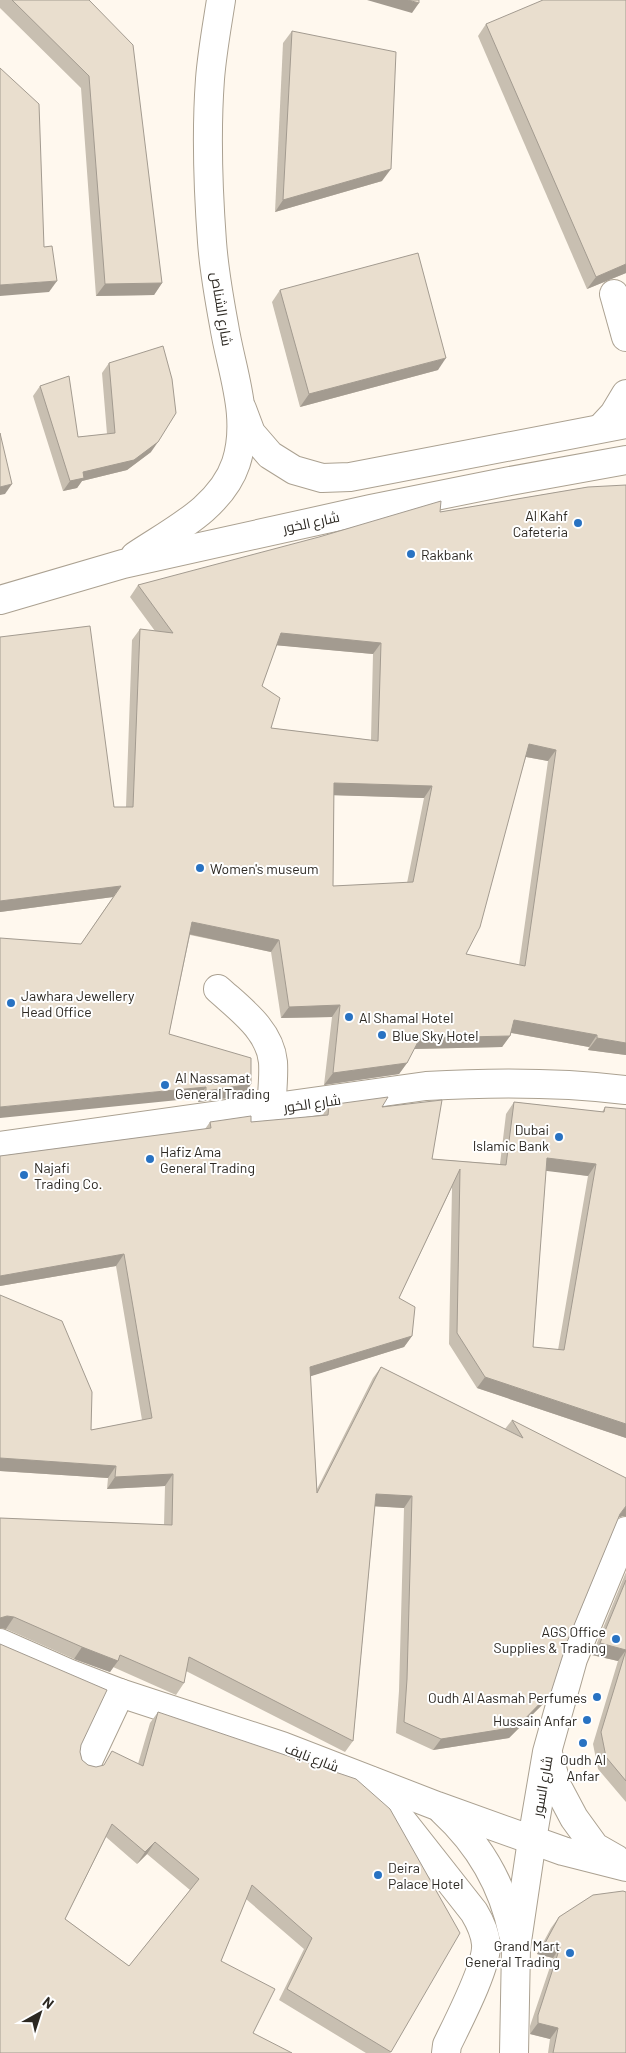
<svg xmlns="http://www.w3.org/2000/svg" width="626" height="2053" font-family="Barlow,Cairo,sans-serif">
	<rect width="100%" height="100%" fill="#fff8ee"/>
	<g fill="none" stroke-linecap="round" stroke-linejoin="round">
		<defs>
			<g id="minor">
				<polyline points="614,294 626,337"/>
				<polyline points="601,428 614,414 626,394"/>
				<path d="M218,989C240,1009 270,1030 273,1062C274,1077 272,1094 271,1109"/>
				<path d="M0,1146L426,1086C493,1082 560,1082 626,1090"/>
				<polyline points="0,1643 68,1673 120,1693 282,1746 437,1806 563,1851 626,1867"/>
				<polyline points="549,1757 557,1786 574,1818 595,1847 616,1859"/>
				<polyline points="87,1763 120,1693"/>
				<path d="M371,1781L474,1912C480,1922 485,1932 486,1944C488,1965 457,2024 447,2045L446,2053"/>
				<path d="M443,1811C480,1845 503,1885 513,1934"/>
				<polyline points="514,2053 516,1948 532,1840 547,1752 573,1659 626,1531"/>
			</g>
			<g id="major">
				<polyline points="242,409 251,433 270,455 294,470 322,478 350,477 626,424"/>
				<path d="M135,556C172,531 221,508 236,463C251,416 231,370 224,325C219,298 214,269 212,242C208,188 206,133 210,79C212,53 217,26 221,0"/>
				<polyline points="0,600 123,564 371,509 510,481 626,460"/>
			</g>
		</defs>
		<!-- minor casing -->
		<use href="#minor" stroke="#aba191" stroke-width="30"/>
		<!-- major casing -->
		<use href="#major" stroke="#aba191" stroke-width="30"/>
		<!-- minor -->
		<use href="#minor" stroke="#fff" stroke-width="28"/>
		<!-- major -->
		<use href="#major" stroke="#fff" stroke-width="28"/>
	</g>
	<!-- wall -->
	<g fill="#c8bfb1" fill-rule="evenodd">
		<polygon points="0,0 89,0 162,283 154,295 96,296 81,88 0,8"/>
		<polygon points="626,0 626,273 587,289 478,36 486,24"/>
		<polygon points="292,31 382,181 275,212 283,43"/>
		<polygon points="280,290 438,370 300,407 272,302"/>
		<polygon points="109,363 151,452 127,470 82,481 77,488 63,491 33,396 40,386 78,437 107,434 102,373"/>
		<path d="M588,487L626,1055L588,1050L589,1047L511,1033L510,1036L502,1047L414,1049L407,1063L399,1074L324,1085L332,1017L281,1018L271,952L190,935L169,1034L251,1084L243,1096L198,1102V1098L81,944L113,897L0,912V637L114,807H126L132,640L140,629L155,631L130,597L138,585L440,512ZM276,645L373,654L371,740L271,728L262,686ZM526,757L548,761L519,965L466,954ZM334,795L424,798L407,883L333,886Z"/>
		<path d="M514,1102L602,1112L605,1107L626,1438L477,1388L449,1344L452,1187L399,1298L412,1336L404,1347L310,1376L317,1489L373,1378L381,1367L505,1429L512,1420L623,1516L618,1518L567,1642L543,1704L509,1738L433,1750L396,1733L399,1691L404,1508L375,1506L353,1741L345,1752L186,1671L184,1683L176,1695L113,1667L110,1672L74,1659L6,1629L0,1628V1518L164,1525L165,1486L107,1489L108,1478L0,1471V1295L91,1430L142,1420L116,1266L0,1286V1156L205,1129L210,1122H251L322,1116L329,1105L382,1107L432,1159L500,1164L506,1114ZM546,1170L588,1176L558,1350L533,1347Z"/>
		<polygon points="626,1572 626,1802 598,1769 593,1744 618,1661 592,1655"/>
		<path d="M158,1712L391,2052L390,2053H366L279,2000L304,1949L246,1899L221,1961L253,2033L0,2053L81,1745L80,1752L82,1760L88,1765L96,1767L138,1764L150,1723ZM106,1837L137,1864L147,1854L190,1890L129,1966L65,1919Z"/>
		<polygon points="559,1917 626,2053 548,2053 550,2039 530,2034 530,2026 553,1958 537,1954 551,1928"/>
	</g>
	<!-- shaded-wall -->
	<g fill="#a39b90">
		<polygon points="367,0 408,0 419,3 412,13"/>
		<polygon points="391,169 382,181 275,212 283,200"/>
		<polygon points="626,264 626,273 587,289 596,277"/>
		<polygon points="57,281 49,292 0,296 0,285"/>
		<polygon points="162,283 154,295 96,296 105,284"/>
		<polygon points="446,358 438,370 300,407 309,394"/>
		<polygon points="158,442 151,452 127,470 82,481 77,488 63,491 70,481 83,472"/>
		<polygon points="12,484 5,494 0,495 0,487"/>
		<polygon points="281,633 381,643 373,654 273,645"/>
		<polygon points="529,744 556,750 548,761 521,756"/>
		<polygon points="334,783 432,786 424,798 326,795"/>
		<polygon points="121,886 113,897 0,912 0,901"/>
		<polygon points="192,922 279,940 271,952 184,933"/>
		<polygon points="340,1005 332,1017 281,1018 289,1007"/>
		<polygon points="514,1020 597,1035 589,1047 506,1032"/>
		<polygon points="510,1036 502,1047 412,1049 420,1038"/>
		<polygon points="597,1038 626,1043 626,1055 588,1050"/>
		<polygon points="407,1063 399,1074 324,1085 333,1073"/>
		<polygon points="251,1084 243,1096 198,1102 206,1091"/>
		<polygon points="206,1087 198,1098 0,1118 0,1107"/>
		<polygon points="547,1158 596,1164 588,1176 539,1170"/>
		<polygon points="124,1254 116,1266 0,1286 0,1276"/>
		<polygon points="412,1336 404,1347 302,1379 310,1367"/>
		<polygon points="485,1377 626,1424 626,1438 477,1388"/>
		<polygon points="0,1458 116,1466 108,1478 0,1471"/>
		<polygon points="173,1474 165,1486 107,1489 115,1477"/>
		<polygon points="376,1494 412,1496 404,1508 368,1506"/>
		<polygon points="626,1506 626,1516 623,1516 617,1518"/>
		<polygon points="7,1616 14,1617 6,1629 0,1628 0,1618"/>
		<polygon points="600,1643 626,1650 618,1661 592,1655"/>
		<polygon points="82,1647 118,1661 110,1672 74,1659"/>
		<polygon points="551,1692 543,1704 509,1738 433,1750 441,1739"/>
		<polygon points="155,1842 147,1854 137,1864 145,1852"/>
		<polygon points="545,1943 560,1947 553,1958 537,1954"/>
		<polygon points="538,2023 558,2028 550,2039 530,2034"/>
	</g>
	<!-- building -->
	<g fill="#e9dece" stroke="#a39b90" fill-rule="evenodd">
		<polygon points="12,0 89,0 133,45 162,283 105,284 89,76"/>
		<polygon points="408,0 419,0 419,3"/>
		<polygon points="543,0 626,0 626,264 596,277 486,24"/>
		<polygon points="292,31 396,52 391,169 283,200"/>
		<polygon points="0,68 39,104 44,247 52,246 57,281 0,285"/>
		<polygon points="418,253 446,358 309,394 280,290"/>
		<polygon points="163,346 172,379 176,413 158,442 134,460 83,472 84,478 70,481 40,386 69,376 78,437 115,433 109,363"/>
		<polygon points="0,433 12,484 0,487"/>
		<path d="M626,485V1043L597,1038V1035L514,1020L510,1036L420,1038L407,1063L333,1073L340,1005L289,1007L279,940L192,922L169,1034L251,1058V1084L206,1091V1087L0,1107V938L81,944L121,886L0,901V637L90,626L114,807H133L140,629L173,633L138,585L319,537L441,501L440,512L588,487ZM281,633L381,643L378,741L271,728L280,698L262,686ZM529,744L556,750L525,966L466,954L480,927ZM334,783L432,786L413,882L333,886Z"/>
		<path d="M388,1097L382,1107L442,1100L432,1159L506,1165L514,1102L604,1112L605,1107L626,1109V1424L485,1377L457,1333L460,1169L399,1298L415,1307L412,1336L310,1367L317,1493L381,1367L523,1438L512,1420L626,1478V1506L620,1514L567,1642L551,1692L517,1727L441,1739L404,1722L407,1679L412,1496L376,1494L353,1741L189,1657L184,1683L120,1655L118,1661L82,1647L14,1617L7,1616L0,1618V1518L172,1525L173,1474L115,1477L116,1466L0,1458V1295L62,1321L92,1392L91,1430L152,1418L124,1254L0,1276V1156L211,1128L210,1122L251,1116V1122L328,1115L329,1105ZM547,1158L596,1164L564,1350L533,1347Z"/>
		<polygon points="626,1580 626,1781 606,1757 601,1732 626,1650 600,1643"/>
		<path d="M0,1644L107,1690L81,1745L80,1752L82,1760L88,1765L96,1767L104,1765L112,1751L143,1766L158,1712L356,1779L390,1809L460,1933L391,2052L287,1989L312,1938L252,1885L221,1961L275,1989L253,2033L292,2053H0ZM112,1824L145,1852L155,1842L199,1879L129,1966L65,1919Z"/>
		<polygon points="623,1891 626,1892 626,2053 553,2053 558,2028 538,2023 538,2015 560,1947 545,1943 559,1917 593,1895"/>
	</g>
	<!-- markers -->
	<g fill="#2872c2" stroke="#fff" stroke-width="2">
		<circle cx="578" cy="523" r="5"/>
		<circle cx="411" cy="554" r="5"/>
		<circle cx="200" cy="868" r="5"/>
		<circle cx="11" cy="1003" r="5"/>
		<circle cx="349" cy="1017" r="5"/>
		<circle cx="382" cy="1035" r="5"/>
		<circle cx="165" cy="1085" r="5"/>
		<circle cx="559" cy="1137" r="5"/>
		<circle cx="150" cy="1159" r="5"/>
		<circle cx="24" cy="1175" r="5"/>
		<circle cx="616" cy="1639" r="5"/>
		<circle cx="597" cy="1697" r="5"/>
		<circle cx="587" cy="1720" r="5"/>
		<circle cx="583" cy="1743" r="5"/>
		<circle cx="378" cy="1875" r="5"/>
		<circle cx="570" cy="1953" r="5"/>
	</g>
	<g text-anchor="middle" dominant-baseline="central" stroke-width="4" stroke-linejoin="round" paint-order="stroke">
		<!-- street labels -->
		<g font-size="14" fill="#2c2822" stroke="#fff">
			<text transform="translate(222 309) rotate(81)">شارع الشناص</text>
			<text transform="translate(311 522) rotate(-12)">شارع الخور</text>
			<text transform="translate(312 1103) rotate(-8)">شارع الخور</text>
			<text transform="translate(312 1757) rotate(21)">شارع نايف</text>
			<text transform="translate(542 1786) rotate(-80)">شارع السور</text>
		</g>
		<!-- poi labels -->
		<g font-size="14" fill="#2c2822" stroke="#fff" text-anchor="start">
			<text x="568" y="515" text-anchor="end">Al Kahf<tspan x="568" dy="16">Cafeteria</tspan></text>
			<text x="421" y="554">Rakbank</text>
			<text x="210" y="868">Women's museum</text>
			<text x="21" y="995">Jawhara Jewellery<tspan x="21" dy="16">Head Office</tspan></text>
			<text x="359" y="1017">Al Shamal Hotel</text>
			<text x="392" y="1035">Blue Sky Hotel</text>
			<text x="175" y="1077">Al Nassamat<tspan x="175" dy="16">General Trading</tspan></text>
			<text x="549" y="1129" text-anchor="end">Dubai<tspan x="549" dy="16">Islamic Bank</tspan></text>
			<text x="160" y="1151">Hafiz Ama<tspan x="160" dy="16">General Trading</tspan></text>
			<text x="34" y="1167">Najafi<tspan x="34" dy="16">Trading Co.</tspan></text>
			<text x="606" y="1631" text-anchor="end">AGS Office<tspan x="606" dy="16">Supplies &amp; Trading</tspan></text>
			<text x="587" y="1697" text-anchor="end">Oudh Al Aasmah Perfumes</text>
			<text x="577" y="1720" text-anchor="end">Hussain Anfar</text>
			<text x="583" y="1759" text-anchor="middle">Oudh Al<tspan x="583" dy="16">Anfar</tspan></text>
			<text x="388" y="1867">Deira<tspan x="388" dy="16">Palace Hotel</tspan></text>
			<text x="560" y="1945" text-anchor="end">Grand Mart<tspan x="560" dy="16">General Trading</tspan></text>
		</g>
	</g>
	<!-- north arrow -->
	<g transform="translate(40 2013) rotate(39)" stroke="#ffffff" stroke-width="4" paint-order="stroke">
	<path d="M0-4L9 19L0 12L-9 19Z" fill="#2c2822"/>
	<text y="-8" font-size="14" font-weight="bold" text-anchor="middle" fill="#2c2822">N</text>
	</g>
</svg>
